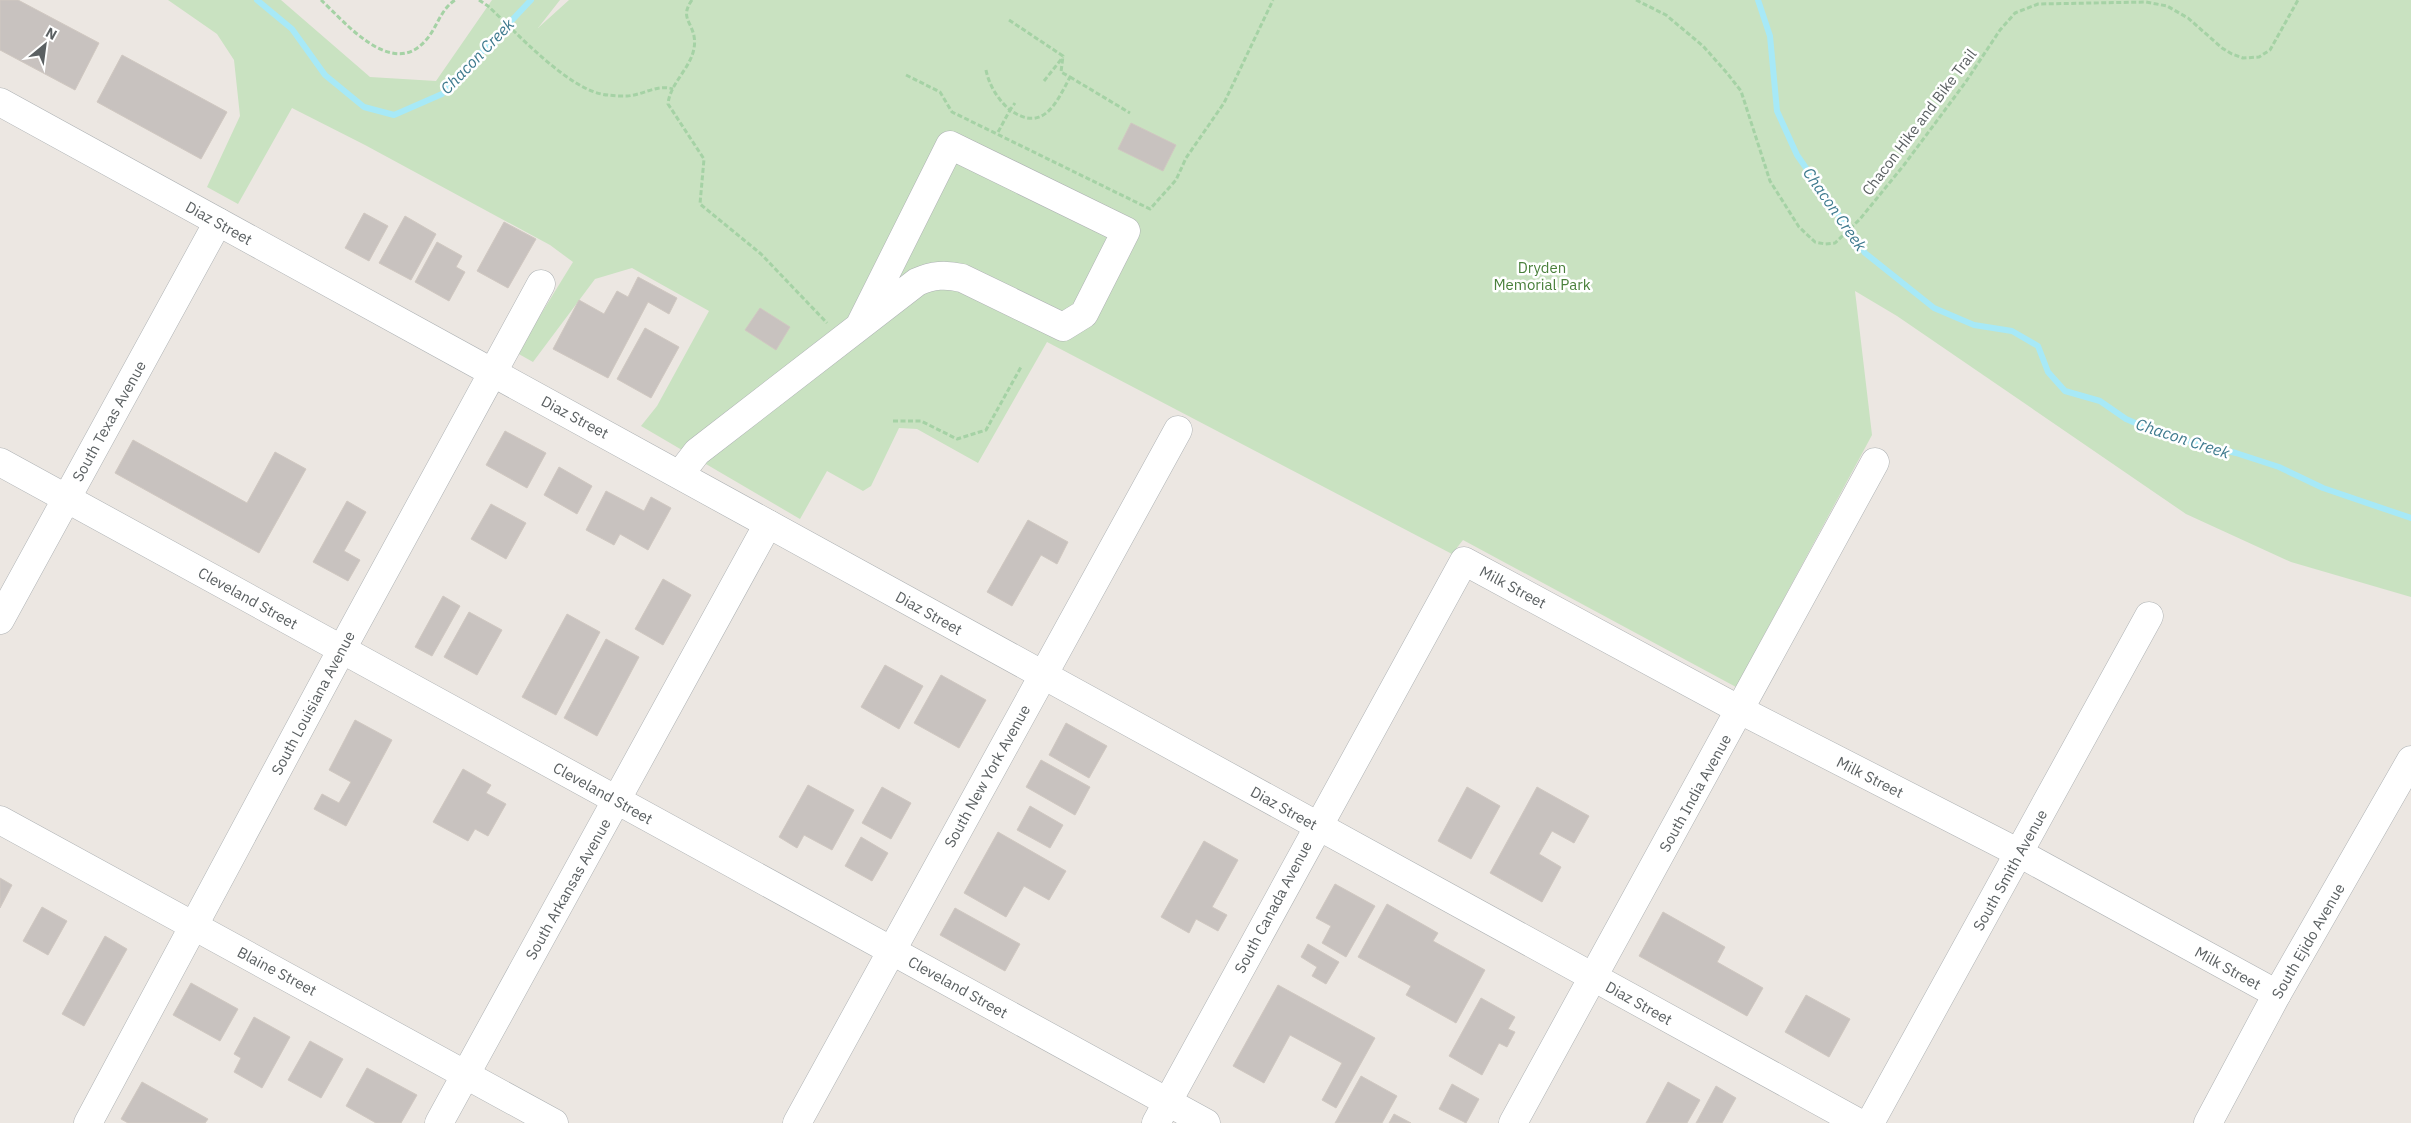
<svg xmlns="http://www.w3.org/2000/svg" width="2411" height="1123" font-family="'IBM Plex Sans',sans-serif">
	<rect width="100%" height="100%" fill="#ece7e2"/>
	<!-- green -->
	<polygon fill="#c9e2c1" points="168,0 281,0 370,77 436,81 492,0 560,0 538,28 569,0 2411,0 2411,597 2291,562 2186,514 1897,316 1855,291 1872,435 1736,687 1463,540 1452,554 1047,342 978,463 917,429 899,428 871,486 863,491 827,471 800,519 641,426 657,406 709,311 632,268 595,279 533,362 517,353 573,262 550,245 365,145 292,108 238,204 207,187 240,116 234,60 217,34"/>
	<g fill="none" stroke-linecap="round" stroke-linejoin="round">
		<!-- stream -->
		<g stroke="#a7e9f7" stroke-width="6">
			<polyline points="257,0 292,29 325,75 364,107 394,115 442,94 531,0"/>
			<polyline points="1758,0 1770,36 1777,111 1797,155 1865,253 1934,308 1974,325 2012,331 2038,346 2048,372 2065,391 2100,401 2126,419 2166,436 2236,453 2279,467 2323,488 2411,518"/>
		</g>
	</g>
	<!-- building -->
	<g fill="#c8c2bf" stroke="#d0c8c1">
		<polygon points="0,0 18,0 99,43 75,90 0,50"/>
		<polygon points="122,55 227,112 201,159 97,102"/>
		<polygon points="1131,123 1176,145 1163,171 1118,149"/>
		<polygon points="364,213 388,226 369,261 345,248"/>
		<polygon points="405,216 436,234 411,280 379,263"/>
		<polygon points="504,222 536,239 508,288 477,271"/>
		<polygon points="437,242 462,256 456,267 465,272 449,301 415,282"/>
		<polygon points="638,277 677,298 669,314 648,302 608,378 553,349 579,300 604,314 617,291 628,297"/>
		<polygon points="760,308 790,327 776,350 745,330"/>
		<polygon points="645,328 679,347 651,398 617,379"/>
		<polygon points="505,431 546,453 527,488 486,465"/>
		<polygon points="133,440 247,503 275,452 306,469 259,553 115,473"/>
		<polygon points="559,467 592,486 577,514 544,495"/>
		<polygon points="606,491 644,511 651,497 671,508 648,550 620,534 614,545 586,530"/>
		<polygon points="347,501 366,512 344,551 360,560 348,581 313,562"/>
		<polygon points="491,504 526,523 506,559 471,539"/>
		<polygon points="1028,520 1068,542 1057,564 1041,555 1012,606 987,592"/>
		<polygon points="663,579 691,595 663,645 635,629"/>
		<polygon points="443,596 460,606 432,656 415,647"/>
		<polygon points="469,612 502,630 477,675 444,657"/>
		<polygon points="567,614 600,632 556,715 522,697"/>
		<polygon points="606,639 639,657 597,736 564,718"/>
		<polygon points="885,665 923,686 899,729 861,707"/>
		<polygon points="941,675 986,700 959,748 914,723"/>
		<polygon points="355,720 392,740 346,826 314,809 322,794 339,803 351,782 329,770"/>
		<polygon points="1066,723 1107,746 1089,778 1049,755"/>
		<polygon points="1041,760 1090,787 1075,815 1026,787"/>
		<polygon points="463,769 491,785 486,793 506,804 488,836 475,829 468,841 433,822"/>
		<polygon points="808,785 854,810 832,850 804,835 797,848 779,837"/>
		<polygon points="882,787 911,803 891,839 862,823"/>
		<polygon points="1467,787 1500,806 1471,859 1438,841"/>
		<polygon points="1537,787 1589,816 1574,843 1552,831 1539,854 1561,867 1542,902 1490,873"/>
		<polygon points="1030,806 1063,825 1050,848 1017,830"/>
		<polygon points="998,832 1066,871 1049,900 1024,886 1006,917 964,893"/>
		<polygon points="861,837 888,853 872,881 845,866"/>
		<polygon points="1204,841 1238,860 1212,907 1227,915 1218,931 1196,919 1189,933 1161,917"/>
		<polygon points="0,878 12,885 0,908"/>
		<polygon points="1335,884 1375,906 1346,957 1322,943 1331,926 1316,918"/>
		<polygon points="1387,904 1438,933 1433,941 1485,970 1456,1023 1406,995 1411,986 1358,957"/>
		<polygon points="42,907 67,921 48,955 23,941"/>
		<polygon points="955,908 1020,944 1005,971 940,935"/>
		<polygon points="1663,912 1725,947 1717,962 1763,988 1747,1016 1639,956"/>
		<polygon points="105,936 127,949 84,1026 62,1014"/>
		<polygon points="1308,944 1339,962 1326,984 1312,976 1317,967 1301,957"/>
		<polygon points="191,983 238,1009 220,1041 173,1015"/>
		<polygon points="1278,985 1375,1038 1336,1108 1322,1100 1342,1063 1290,1035 1264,1083 1233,1066"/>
		<polygon points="1806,995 1850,1019 1829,1057 1785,1032"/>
		<polygon points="1481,998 1515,1017 1508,1029 1515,1032 1507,1047 1499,1043 1482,1075 1449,1056"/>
		<polygon points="254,1017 290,1037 262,1088 234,1072 241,1058 234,1054"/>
		<polygon points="310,1041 343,1059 321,1098 288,1080"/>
		<polygon points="367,1068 417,1095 401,1123 376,1123 346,1106"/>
		<polygon points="1361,1076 1397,1096 1382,1123 1335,1123"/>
		<polygon points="142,1082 208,1119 205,1123 128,1123 121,1119"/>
		<polygon points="1668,1082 1700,1100 1687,1123 1646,1123"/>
		<polygon points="1452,1084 1479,1099 1466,1123 1439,1109"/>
		<polygon points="1716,1086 1736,1098 1722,1123 1696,1123"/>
		<polygon points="1394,1114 1411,1123 1389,1123"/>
	</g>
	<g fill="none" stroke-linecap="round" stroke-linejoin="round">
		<defs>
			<g id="minor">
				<polyline points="0,102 1859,1123"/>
				<polyline points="0,462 1206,1123"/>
				<path d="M680,474L697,452L917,282C933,275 945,274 962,278L1063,327L1084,314L1126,231L950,145L860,325"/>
				<polyline points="0,620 218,222"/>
				<polyline points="0,820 554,1123"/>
				<polyline points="88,1123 342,649 541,284"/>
				<polyline points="439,1123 768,524"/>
				<polyline points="797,1123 1178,430"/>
				<polyline points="1156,1123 1464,561 1740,710 2019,853 2277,994"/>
				<polyline points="1513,1123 1875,462"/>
				<polyline points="1870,1123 2149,616"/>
				<polyline points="2208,1123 2277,994 2411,760"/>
			</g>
		</defs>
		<!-- minor casing -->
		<use href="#minor" stroke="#aeb2b4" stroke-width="29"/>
		<!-- path -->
		<g stroke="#a5d2a5" stroke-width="3" stroke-dasharray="5 2.5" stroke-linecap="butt">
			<path d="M321,0C345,22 392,80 426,40C437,28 440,10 455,0"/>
			<path d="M479,0L488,6C515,31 571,93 608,95C614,96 621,96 627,96C643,95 657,84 673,89"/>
			<path d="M692,0C680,17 691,21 694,36C699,63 670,80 668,104L704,159L700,204L761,254L827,323"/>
			<polyline points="1636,0 1666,15 1703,46 1727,73 1741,91 1770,181 1799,227 1815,242 1825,244 1835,243 1860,219 1904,165 1965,83 2000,30 2015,13 2038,4 2146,2 2167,6 2188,18 2222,48 2232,54 2243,58 2259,57 2270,50 2298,0"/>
			<path d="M1009,20L1063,56L1061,72L1070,77C1056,104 1043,133 1010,110L1015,103"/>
			<path d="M986,70C989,85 998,100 1010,110L997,134"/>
			<polyline points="906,75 940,92 952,112 1150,209 1176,180 1186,158 1224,103 1273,0"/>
			<polyline points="1070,77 1130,113"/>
			<polyline points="1044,81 1063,57"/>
			<polyline points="893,421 921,421 957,439 986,430 1021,367"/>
		</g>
		<!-- minor -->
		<use href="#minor" stroke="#fff" stroke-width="28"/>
	</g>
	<g text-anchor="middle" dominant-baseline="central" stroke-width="5" stroke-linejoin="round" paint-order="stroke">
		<!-- street labels -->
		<g font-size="15" fill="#5b6062" stroke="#fff">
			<text transform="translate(1919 122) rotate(-53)">Chacon Hike and Bike Trail</text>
			<text transform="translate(219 223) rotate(29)">Diaz Street</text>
			<text transform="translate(575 417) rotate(28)">Diaz Street</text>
			<text transform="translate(109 421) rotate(-61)">South Texas Avenue</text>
			<text transform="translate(1513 587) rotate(28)">Milk Street</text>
			<text transform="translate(248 598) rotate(29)">Cleveland Street</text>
			<text transform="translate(929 613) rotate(29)">Diaz Street</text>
			<text transform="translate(313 703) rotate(-62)">South Louisiana Avenue</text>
			<text transform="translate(987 776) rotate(-61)">South New York Avenue</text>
			<text transform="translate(1870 777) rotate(27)">Milk Street</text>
			<text transform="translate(603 793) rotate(29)">Cleveland Street</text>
			<text transform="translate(1695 793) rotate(-61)">South India Avenue</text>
			<text transform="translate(1284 808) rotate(29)">Diaz Street</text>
			<text transform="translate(2010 870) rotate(-61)">South Smith Avenue</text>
			<text transform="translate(568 889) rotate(-61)">South Arkansas Avenue</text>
			<text transform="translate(1273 907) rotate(-62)">South Canada Avenue</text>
			<text transform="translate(2308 941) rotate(-60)">South Ejido Avenue</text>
			<text transform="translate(2228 968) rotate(29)">Milk Street</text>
			<text transform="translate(277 971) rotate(28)">Blaine Street</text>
			<text transform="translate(958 987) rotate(29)">Cleveland Street</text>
			<text transform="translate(1639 1003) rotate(29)">Diaz Street</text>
		</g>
		<!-- park labels -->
		<g font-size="15" fill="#4a803c" stroke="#fff">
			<text x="1542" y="267">Dryden<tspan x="1542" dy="17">Memorial Park</tspan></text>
		</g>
		<!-- water labels -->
		<g font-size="16" font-style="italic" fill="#3e7a8e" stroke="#fff">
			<text transform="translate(477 56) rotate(-46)">Chacon Creek</text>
			<text transform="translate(1835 209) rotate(55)">Chacon Creek</text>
			<text transform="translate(2183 438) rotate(18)">Chacon Creek</text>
		</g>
	</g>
	<!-- north arrow -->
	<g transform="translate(45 45) rotate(29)" stroke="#ffffff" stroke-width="4" paint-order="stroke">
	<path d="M0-4L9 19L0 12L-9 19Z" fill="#5b6062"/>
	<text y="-8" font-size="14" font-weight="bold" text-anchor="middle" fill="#5b6062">N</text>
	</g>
</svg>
